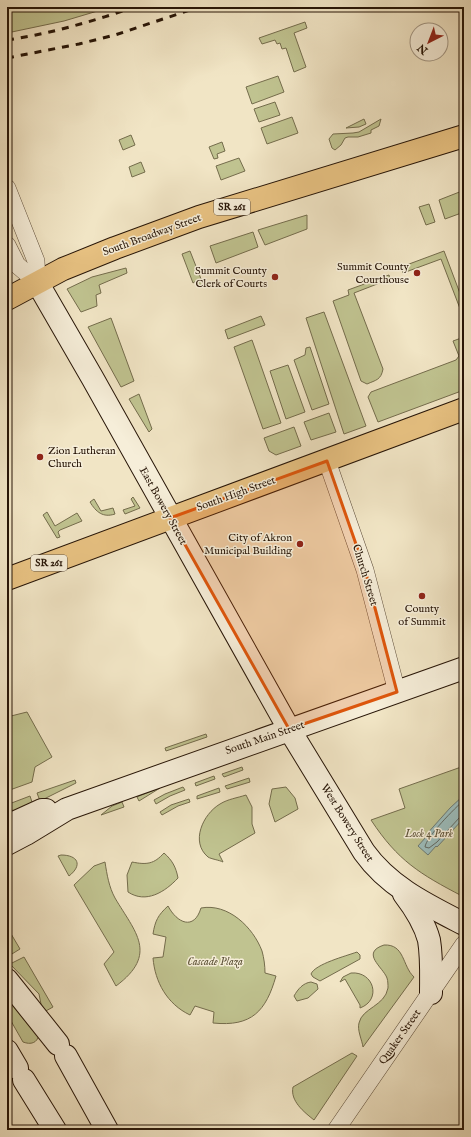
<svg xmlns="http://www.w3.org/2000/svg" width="471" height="1137" font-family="'IM FELL English',serif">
	<rect width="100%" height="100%" fill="#f1e5c5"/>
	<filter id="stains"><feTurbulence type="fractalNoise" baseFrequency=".005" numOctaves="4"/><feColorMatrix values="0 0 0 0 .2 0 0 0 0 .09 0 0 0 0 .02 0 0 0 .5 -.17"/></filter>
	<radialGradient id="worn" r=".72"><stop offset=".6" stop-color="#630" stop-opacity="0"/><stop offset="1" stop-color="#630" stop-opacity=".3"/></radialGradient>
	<!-- green -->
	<g fill="#c0c390" stroke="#746c4c">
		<polygon points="7,7 111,7 64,21 7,33"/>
		<polygon points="305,22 307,28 294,33 306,67 294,72 286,48 282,49 280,43 277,44 275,40 262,44 259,38"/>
		<polygon points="278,76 284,92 252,104 246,87"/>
		<polygon points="275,102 280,115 259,122 254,109"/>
		<polygon points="292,117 298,133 267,144 261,128"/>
		<polygon points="364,119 366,124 359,127 346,128"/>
		<polygon points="381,119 379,126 371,130 371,133 358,137 348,137 345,138 341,145 335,150 332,148 329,139 333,134 353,133 359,132"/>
		<polygon points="131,135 135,145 123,150 119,140"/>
		<polygon points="222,142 225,151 217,154 218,158 214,159 209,147"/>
		<polygon points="239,158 245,171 221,180 216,166"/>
		<polygon points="141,162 145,172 132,177 129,167"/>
		<polygon points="462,191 464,196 464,212 445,219 439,200"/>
		<polygon points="429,204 435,222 426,225 419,207"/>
		<polygon points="307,215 307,229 265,245 258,230"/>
		<polygon points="253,232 258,247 216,263 210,246"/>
		<polygon points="190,251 203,284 199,286 196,281 193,283 182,254"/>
		<polygon points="444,251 464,304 464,319 441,259 403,273 401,267"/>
		<polygon points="126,268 127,273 99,285 101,293 96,295 97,306 81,312 67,289 92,277"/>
		<path d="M389,275L390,279L354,293L383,369C381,380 376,380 367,384L361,381L333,301L349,295L348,290Z"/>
		<polygon points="324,312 366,426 344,434 306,318"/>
		<polygon points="261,316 265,325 228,339 225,330"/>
		<polygon points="111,318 134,381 121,387 88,327"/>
		<polygon points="464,337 464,390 378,422 368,397 371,392 456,360 459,356 453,341"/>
		<polygon points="252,340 281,423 263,429 234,347"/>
		<polygon points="310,347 329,404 312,410 294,360 305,355 306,348"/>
		<polygon points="288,365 305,412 286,419 270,371"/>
		<polygon points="139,394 152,429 149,432 129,399"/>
		<polygon points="329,413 336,432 311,440 304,422"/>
		<polygon points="294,427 301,446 276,455 269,451 264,438"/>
		<polygon points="133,497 140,508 125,514 123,510 135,506 131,499"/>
		<path d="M94,499L101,511L113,508L115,514C103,518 96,512 90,502Z"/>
		<polygon points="47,512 55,526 77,513 82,521 60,530 58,532 60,537 57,538 43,515"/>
		<polygon points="27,712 52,757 35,767 32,782 7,791 7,717"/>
		<polygon points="206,734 207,737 166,751 165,748"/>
		<path d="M464,766V899L462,898V896C420,874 398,861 371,820L405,808L399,789Z"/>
		<polygon points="242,767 243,770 224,777 222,774"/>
		<polygon points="214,776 215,779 196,786 195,783"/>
		<polygon points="249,778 250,782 227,789 225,786"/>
		<polygon points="75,780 76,783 40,801 37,793"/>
		<polygon points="183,787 185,790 170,796 156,804 154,800 165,794"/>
		<polygon points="286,787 295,798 298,809 275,822 269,804 272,789"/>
		<polygon points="160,788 139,801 137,797 139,796"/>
		<polygon points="219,788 220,792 197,799 197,796"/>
		<path d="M246,795L252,807V824L255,833L219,854L223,862C219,860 211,859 208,857C190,842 203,814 220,804C228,799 237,798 246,795Z"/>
		<polygon points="30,796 33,805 14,814 9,804"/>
		<polygon points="189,799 190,802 178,806 162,815 160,812 171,805"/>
		<polygon points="122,802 124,807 101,815 112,806"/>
		<path d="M164,853C172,860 176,867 178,878C165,892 146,904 128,892L127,875L132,862C147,865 154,864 164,853Z"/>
		<path d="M61,855C78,855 83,865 69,876L58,856Z"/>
		<path d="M105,862C107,875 109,887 115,898C135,932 159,954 116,986L104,964L114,952L74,885L94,866Z"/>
		<path d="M168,906C177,923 194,931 201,908C228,903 253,927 262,951C264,958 265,966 265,973L276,976C266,1011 252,1027 213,1023L214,1012L195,1006L190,1015C167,1004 155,982 153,958L163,957L166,937L153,934C155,921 158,915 168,906Z"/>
		<polygon points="7,927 20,949 7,957"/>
		<path d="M384,945C405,944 402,966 414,977L363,1047C362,1040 357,1030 359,1023C362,1008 385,1006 388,988C388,985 388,981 387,978C383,967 360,953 384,945Z"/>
		<path d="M357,952L360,955V959L320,981L313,977L311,974C315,964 346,956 357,952Z"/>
		<polygon points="24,957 53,1007 44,1012 42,1009 39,994 10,964"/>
		<path d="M351,973C374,971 382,1000 360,1008V1005L345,979L340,982L343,977Z"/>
		<path d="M311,982L317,984L318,989L308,998L297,1001L294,996C298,989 303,983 311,982Z"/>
		<path d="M7,992L39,1035C37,1043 31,1045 23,1042L7,1014Z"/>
		<path d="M352,1053L357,1056L314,1120C304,1112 290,1101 293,1087Z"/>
	</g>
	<!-- water -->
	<polygon fill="#9cbdbc" stroke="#6d7a74" points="464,795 464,818 437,847 436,846 428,855 418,846 426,837 425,836 450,808"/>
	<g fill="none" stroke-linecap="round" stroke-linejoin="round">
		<!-- shore -->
		<path stroke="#626962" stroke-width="1" d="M464,800C455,808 426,837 425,847L429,848L437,842L460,817L464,816"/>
		<defs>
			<g id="street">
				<polyline points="7,188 36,261 37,282"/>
				<polyline points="7,245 17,265 37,282"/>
				<polyline points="327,461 365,570 397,692"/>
				<polyline points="336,1130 464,944"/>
			</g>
			<g id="secondary">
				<path d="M37,282L93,379L289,729L364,852C389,887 427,905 464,924"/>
				<polyline points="7,826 42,810 46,810"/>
				<polyline points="7,844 26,834 67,809 464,668"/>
				<path d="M404,894C414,907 425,925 429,940C432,958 431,976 431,993"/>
				<polyline points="7,980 58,1044"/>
				<polyline points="7,1051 17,1068"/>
				<polyline points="66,1056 107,1130"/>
				<polyline points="24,1080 55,1130"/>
			</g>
			<g id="primary">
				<polyline points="7,299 63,269 115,248 199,217 464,136"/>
				<polyline points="7,579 464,409"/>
			</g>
		</defs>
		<!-- street casing -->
		<use href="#street" stroke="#5a4936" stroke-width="18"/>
		<!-- secondary casing -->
		<use href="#secondary" stroke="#271507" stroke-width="24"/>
		<!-- primary casing -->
		<use href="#primary" stroke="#271507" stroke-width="24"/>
		<!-- street -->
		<use href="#street" stroke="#f6eed9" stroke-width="17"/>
		<!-- secondary -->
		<use href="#secondary" stroke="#f6eed9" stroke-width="22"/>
		<!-- primary -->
		<use href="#primary" stroke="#e8c282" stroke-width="22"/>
		<!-- rail -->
		<g stroke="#271507" stroke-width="3" stroke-dasharray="7 7" stroke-linecap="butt">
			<path d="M7,40C50,34 93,21 135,7"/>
			<polyline points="7,58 79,44 115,35 199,7"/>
		</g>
	</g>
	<!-- marked area -->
	<path fill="#de560c" fill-opacity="0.2" stroke="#de560c" stroke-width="3" stroke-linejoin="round" d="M327,461L365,570L397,692L289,729L170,518Z"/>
	<!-- markers -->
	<g fill="#8f2418" stroke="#f6eed9" stroke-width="1.5">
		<circle cx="417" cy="273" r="4"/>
		<circle cx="275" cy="277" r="4"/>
		<circle cx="40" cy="457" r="4"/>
		<circle cx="300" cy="544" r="4"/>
		<circle cx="422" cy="596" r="4"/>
	</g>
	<g text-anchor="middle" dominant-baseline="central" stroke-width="3" stroke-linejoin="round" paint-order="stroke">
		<!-- shield labels -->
		<g fill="#f6eed9" stroke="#655646" stroke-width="1">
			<rect x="214" y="199" width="36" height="16" rx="3"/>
			<rect x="31" y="555" width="36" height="16" rx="3"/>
		</g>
		<g font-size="10" font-weight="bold" fill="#271507">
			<text x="232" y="207">SR 261</text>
			<text x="49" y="563">SR 261</text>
		</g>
		<!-- street labels -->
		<g font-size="11" fill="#271507" stroke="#f6eed9">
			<text transform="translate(152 235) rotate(-20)">South Broadway Street</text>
			<text transform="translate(236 494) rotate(-20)">South High Street</text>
			<text transform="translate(163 506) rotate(61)">East Bowery Street</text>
			<text transform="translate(365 575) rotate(73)">Church Street</text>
			<text transform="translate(265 738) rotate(-19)">South Main Street</text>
			<text transform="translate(347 823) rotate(58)">West Bowery Street</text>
			<text transform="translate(400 1037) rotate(-55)">Quaker Street</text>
		</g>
		<!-- poi labels -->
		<g font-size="11" fill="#271507" stroke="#f6eed9" text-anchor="end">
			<text x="409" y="267">Summit County<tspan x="409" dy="13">Courthouse</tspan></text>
			<text x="267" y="271">Summit County<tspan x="267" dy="13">Clerk of Courts</tspan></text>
			<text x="48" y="451" text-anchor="start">Zion Lutheran<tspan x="48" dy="13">Church</tspan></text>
			<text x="292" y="538">City of Akron<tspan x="292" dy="13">Municipal Building</tspan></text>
			<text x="422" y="609" text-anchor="middle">County<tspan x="422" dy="13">of Summit</tspan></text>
		</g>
		<!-- park labels -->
		<g font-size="11" font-style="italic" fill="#5d5237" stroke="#f6eed9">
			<text x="429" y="834">Lock 4 Park</text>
			<text x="215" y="962">Cascade Plaza</text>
		</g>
	</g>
	<!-- margin -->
	<rect width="471" height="1137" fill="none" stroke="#f1e5c5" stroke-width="24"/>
	<rect x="8" y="8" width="455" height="1121" fill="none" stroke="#271507" stroke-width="2"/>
	<rect x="12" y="12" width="447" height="1113" fill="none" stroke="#271507"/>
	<!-- north arrow -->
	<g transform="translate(429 42) rotate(222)"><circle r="19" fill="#f6eed9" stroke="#a39785"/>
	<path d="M0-3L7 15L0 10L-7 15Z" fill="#8f2418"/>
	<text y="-6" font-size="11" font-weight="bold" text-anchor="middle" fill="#271507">N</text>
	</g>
	<rect width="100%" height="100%" filter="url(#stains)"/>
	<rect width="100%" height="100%" fill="url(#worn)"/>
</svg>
